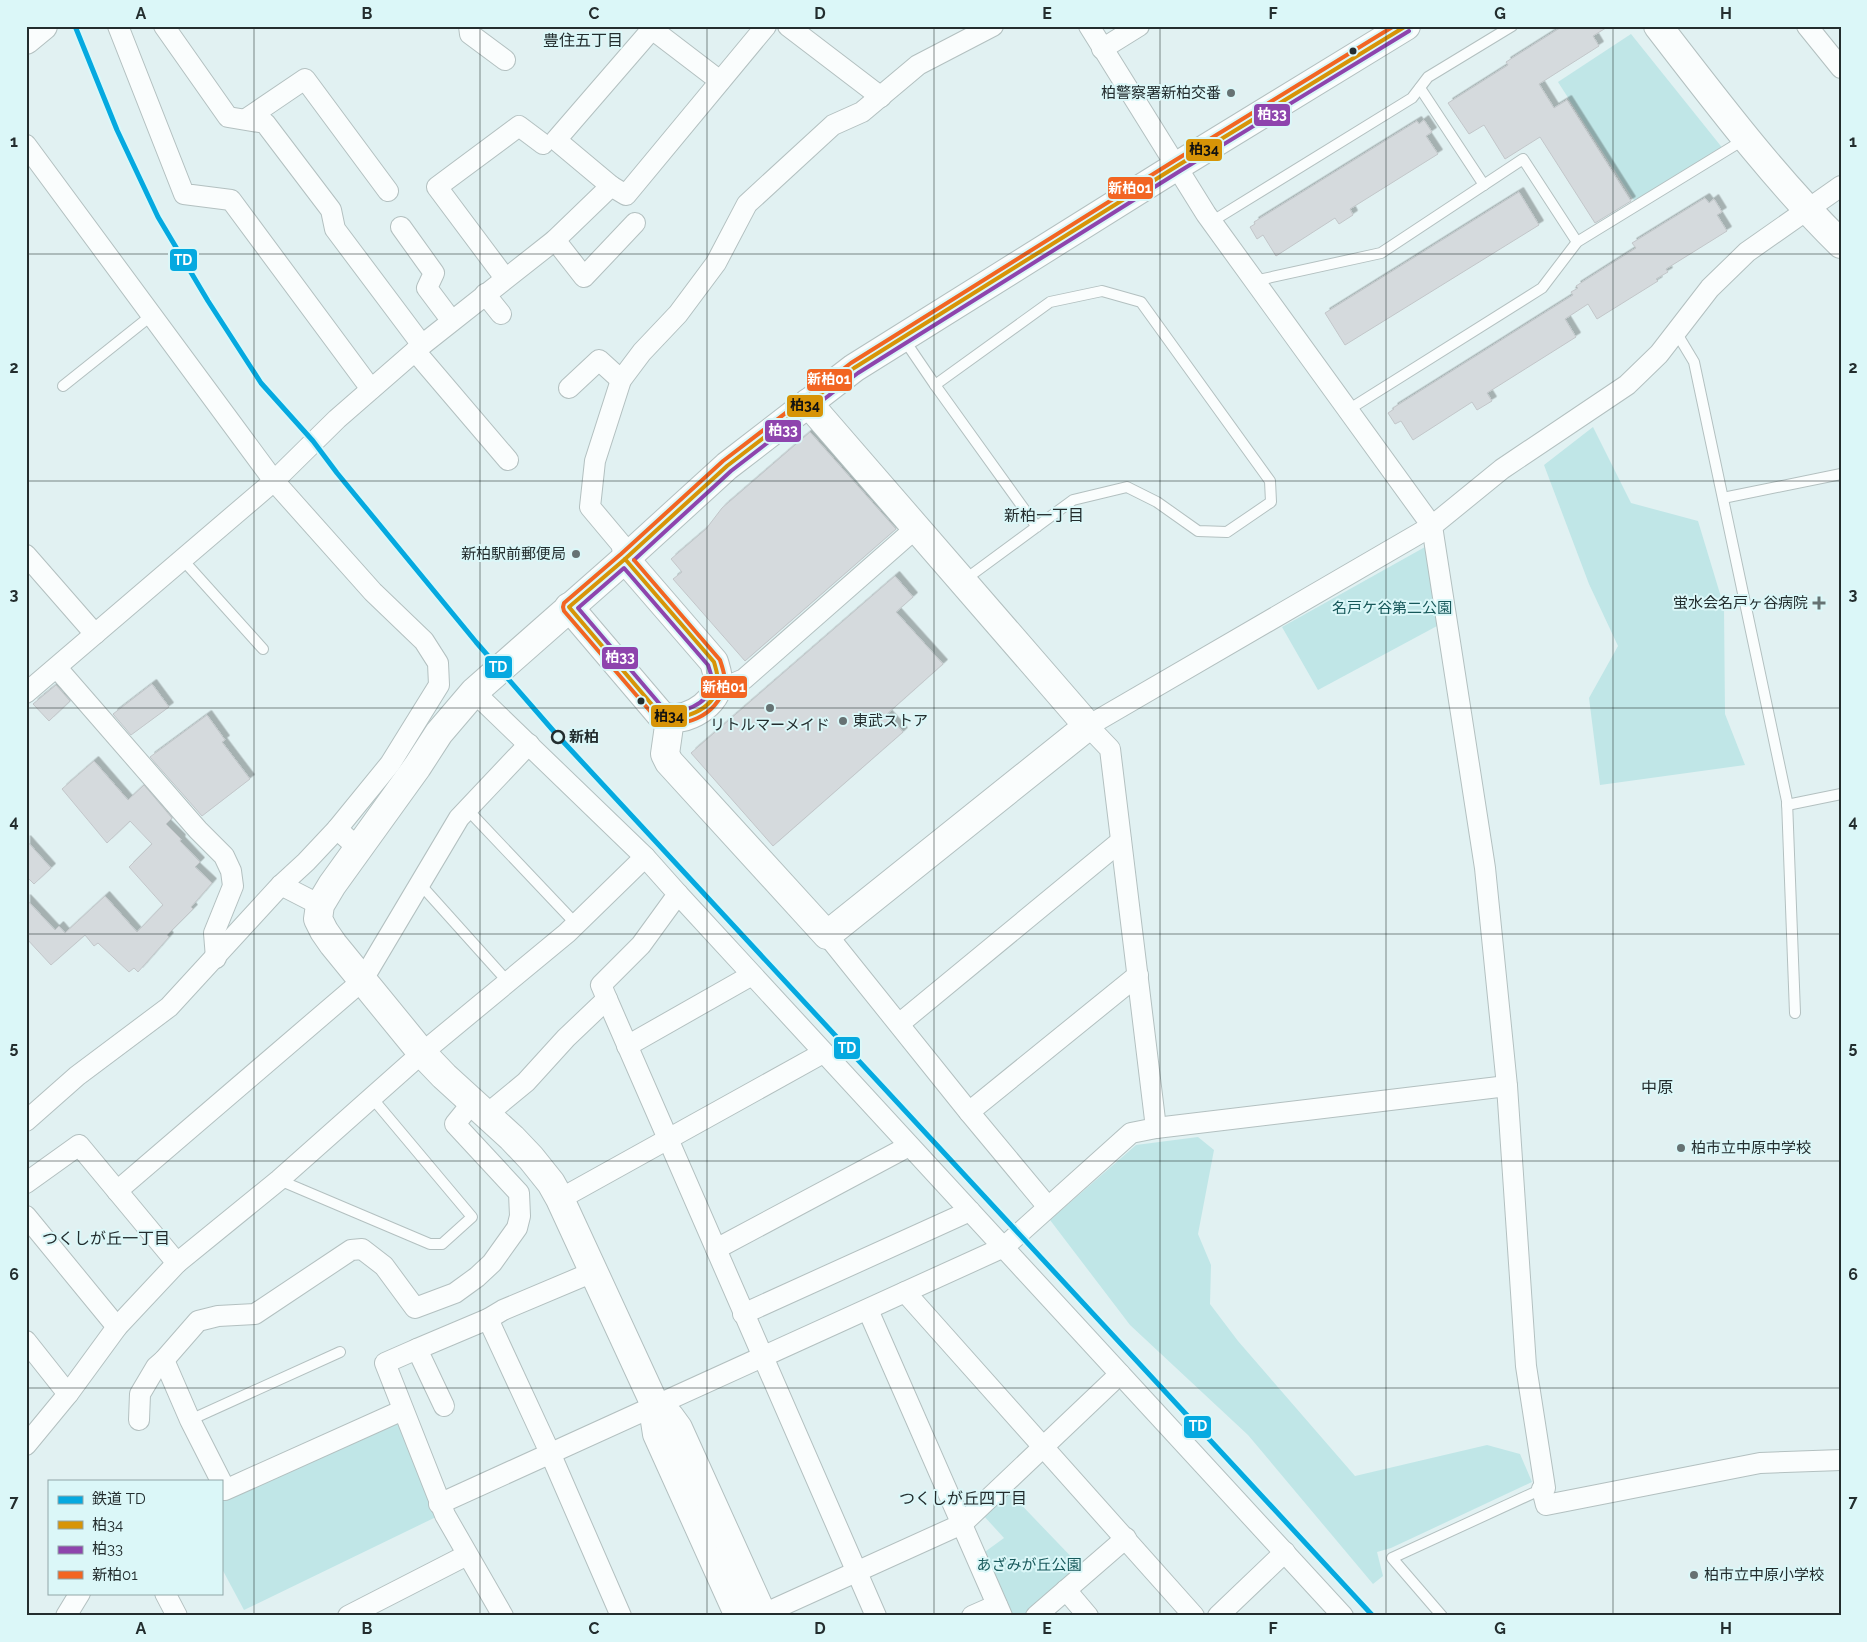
<svg xmlns="http://www.w3.org/2000/svg" width="1867" height="1642" font-family="Raleway,'Noto Sans JP',sans-serif">
	<defs>
		<filter id="shadow"><feDropShadow dx="4.5" dy="-4.5" stdDeviation="0" flood-color="#0004"/></filter>
	</defs>
	<rect width="100%" height="100%" fill="#e1f1f2"/>
	<!-- green -->
	<g fill="#c0e6e7">
		<polygon points="1631,34 1724,150 1637,205 1558,82"/>
		<polygon points="1593,427 1631,503 1698,521 1724,607 1725,714 1745,765 1600,785 1589,698 1618,646 1589,584 1544,465"/>
		<polygon points="1425,547 1437,626 1318,690 1282,627"/>
		<polygon points="1198,1137 1214,1150 1198,1234 1211,1265 1210,1304 1238,1341 1355,1476 1487,1445 1520,1454 1532,1482 1391,1548 1377,1552 1383,1576 1373,1584 1248,1435 1130,1325 1050,1220 1136,1145"/>
		<polygon points="394,1422 402,1428 436,1517 244,1610 221,1567 221,1501"/>
		<polygon points="1007,1490 1082,1568 1027,1616 1008,1616 982,1554 1004,1538 983,1515"/>
	</g>
	<!-- building -->
	<g fill="#d5dadd" stroke="#c2c6c9" filter="url(#shadow)">
		<polygon points="1563,26 1609,26 1593,36 1599,46 1539,84 1554,108 1567,100 1631,201 1595,223 1540,137 1505,159 1484,125 1469,134 1448,103 1508,65 1506,62"/>
		<polygon points="1424,120 1432,132 1426,136 1438,154 1350,209 1353,215 1339,224 1335,218 1276,256 1263,235 1257,239 1250,227 1255,224 1254,222 1417,121 1419,124"/>
		<polygon points="1519,192 1539,225 1345,345 1325,313"/>
		<polygon points="1705,198 1709,203 1714,199 1722,212 1717,215 1727,231 1666,269 1668,272 1656,279 1658,281 1597,319 1588,304 1565,319 1576,337 1487,393 1492,401 1477,410 1472,402 1413,440 1401,421 1395,424 1388,413 1394,409 1393,408 1573,295 1571,292 1578,288 1576,286 1636,248 1632,243"/>
		<polygon points="810,432 896,529 745,661 673,579 682,572 671,559 706,529 722,508"/>
		<polygon points="895,576 913,597 896,612 943,664 887,714 903,732 773,846 691,753"/>
		<polygon points="152,684 169,707 131,735 113,714"/>
		<polygon points="56,685 70,701 49,721 33,704"/>
		<polygon points="207,715 225,740 222,742 250,779 202,816 150,757"/>
		<polygon points="94,761 128,800 144,785 172,818 166,824 181,839 180,841 200,862 195,867 212,883 191,907 193,909 167,935 169,937 138,972 134,968 129,972 98,943 94,946 85,935 51,965 26,938 26,899 55,930 59,926 65,933 105,896 137,932 163,905 129,867 152,844 130,821 107,843 62,789"/>
		<polygon points="26,840 51,868 34,884 26,876"/>
	</g>
	<g fill="none" stroke-linecap="round" stroke-linejoin="round">
		<defs>
			<g id="lane">
				<polyline points="1420,88 1484,185"/>
				<polyline points="1211,222 1412,98 1428,77 1512,26"/>
				<polyline points="1254,281 1381,253 1523,159 1577,242"/>
				<polyline points="1676,332 1694,362 1787,801 1795,1013"/>
				<polyline points="903,338 935,385"/>
				<polyline points="63,386 152,315"/>
				<polyline points="1348,410 1542,288 1577,242 1745,139"/>
				<polyline points="1723,498 1841,474"/>
				<polyline points="183,560 263,649"/>
				<polyline points="963,581 1073,500 1127,487 1157,502 1198,531 1227,532 1271,502 1270,481 1141,302 1102,291 1050,302 935,385 1037,527"/>
				<polyline points="1787,805 1841,794"/>
				<polyline points="467,809 576,924"/>
				<polyline points="420,884 508,982"/>
				<polyline points="279,1180 430,1244 442,1244 472,1217 373,1099"/>
				<polyline points="190,1420 340,1352"/>
				<polyline points="1442,1616 1392,1558 1542,1489"/>
			</g>
			<g id="street">
				<polyline points="118,26 184,194 231,200 371,389"/>
				<polyline points="164,26 228,117 265,123 331,210 335,229 422,345"/>
				<polyline points="469,26 470,34 505,60"/>
				<polyline points="648,26 720,81"/>
				<polyline points="788,26 881,97"/>
				<polyline points="1089,26 1206,214 1432,526 1485,868 1507,1086 1526,1366 1545,1488 1542,1489 1546,1505 1760,1463 1841,1460"/>
				<polyline points="1807,26 1841,68"/>
				<polyline points="1102,49 1139,26"/>
				<polyline points="246,119 305,79 388,191"/>
				<polyline points="26,145 274,481 373,592 424,641 438,663 439,685 390,764 337,829 358,848"/>
				<polyline points="611,186 626,195 766,26"/>
				<polyline points="401,227 434,273 427,288 451,320"/>
				<polyline points="555,240 584,277 635,223"/>
				<polyline points="505,278 437,187 519,126 543,144"/>
				<polyline points="485,294 501,314"/>
				<polyline points="415,351 508,460"/>
				<polyline points="569,388 599,360 621,380"/>
				<polyline points="26,555 95,634"/>
				<polyline points="625,559 621,544 590,507 595,461 621,380 642,352 678,314 716,263 747,204 833,125 862,112 918,65 993,26"/>
				<polyline points="57,668 198,830 224,856 231,871 233,886 214,933 216,958"/>
				<polyline points="718,683 730,685 744,679 916,528"/>
				<polyline points="474,692 645,857 678,894 641,945 601,985 607,999 566,1038 526,1082 486,1115"/>
				<polyline points="26,693 274,481 337,419 422,345 555,240 611,186 556,140 652,29"/>
				<polyline points="281,885 320,905"/>
				<polyline points="678,894 1343,1616"/>
				<polyline points="827,935 969,1112 1048,1207"/>
				<polyline points="607,999 876,1616"/>
				<polyline points="899,1024 1121,841"/>
				<polyline points="627,1046 752,975"/>
				<polyline points="969,1112 1138,975"/>
				<polyline points="26,1121 77,1076 169,1007 281,885 306,862 337,829"/>
				<polyline points="1156,1128 1110,749 1088,726 1432,526 1502,469 1627,385 1659,354 1710,288 1747,252 1841,186"/>
				<polyline points="26,1183 79,1145 177,1263"/>
				<polyline points="117,1191 362,981 459,818 529,744"/>
				<polyline points="560,1199 823,1053"/>
				<polyline points="26,1216 117,1327"/>
				<polyline points="716,1249 909,1146"/>
				<polyline points="593,1272 503,1310 488,1319 551,1455 621,1616"/>
				<polyline points="905,1292 1194,1616"/>
				<polyline points="868,1310 1002,1616"/>
				<polyline points="743,1314 970,1211"/>
				<polyline points="26,1341 68,1394"/>
				<polyline points="417,1349 385,1363 445,1515 503,1616"/>
				<polyline points="164,1360 190,1420 221,1481"/>
				<polyline points="444,1406 417,1349 488,1319"/>
				<polyline points="139,1420 140,1394 156,1367 164,1360 198,1321 218,1316 255,1314 351,1250 362,1249 384,1266 415,1308 455,1293 477,1277 492,1263 517,1228 520,1216 519,1193 455,1124 472,1103"/>
				<polyline points="26,1445 68,1394 117,1327 177,1263 279,1180 422,1053 567,933 645,857"/>
				<polyline points="221,1482 225,1490 403,1410"/>
				<polyline points="439,1504 1004,1247 1131,1133 1156,1128 1507,1086"/>
				<polyline points="1066,1590 1088,1616"/>
				<polyline points="165,1593 177,1616"/>
				<polyline points="66,1616 80,1593"/>
				<polyline points="348,1616 467,1555"/>
				<polyline points="759,1616 962,1524 1120,1374"/>
				<polyline points="972,1616 997,1605"/>
				<polyline points="1036,1616 1126,1538"/>
				<polyline points="1218,1616 1285,1552"/>
			</g>
			<g id="secondary">
				<path d="M1658,26C1716,101 1773,177 1841,244"/>
				<polyline points="26,40 43,26"/>
				<path d="M569,607L660,714C680,727 715,706 718,685C719,677 716,669 714,662L625,559"/>
				<polyline points="670,719 665,754 669,762 827,935 1088,726 808,403"/>
				<polyline points="656,1407 655,1421 657,1434 739,1616"/>
				<polyline points="763,1616 678,1428 670,1417 656,1407 560,1199 551,1183 531,1158 512,1138 444,1076 422,1053 333,944 324,931 318,919 320,905 332,885 417,767 439,733 474,692 625,559 727,466 854,368 1177,166 1406,26"/>
			</g>
		</defs>
		<!-- lane casing -->
		<use href="#lane" stroke="#b3c0c0" stroke-width="12"/>
		<!-- street casing -->
		<use href="#street" stroke="#b3c0c0" stroke-width="22"/>
		<!-- secondary casing -->
		<use href="#secondary" stroke="#b3c0c0" stroke-width="30"/>
		<!-- lane -->
		<use href="#lane" stroke="#fafdfd" stroke-width="10"/>
		<!-- street -->
		<use href="#street" stroke="#fafdfd" stroke-width="20"/>
		<!-- secondary -->
		<use href="#secondary" stroke="#fafdfd" stroke-width="28"/>
		<defs>
			<g id="bus-1">
				<path d="M625,559L714,662C716,669 719,678 718,686C713,710 682,723 660,714L569,607Z"/>
				<polyline points="625,559 727,466 854,368 1177,166 1406,26"/>
			</g>
			<g id="bus-2">
				<polyline points="634,560 731,471 858,373 1180,171 1409,31"/>
				<path d="M624,568L708,665C710,671 713,678 712,685C708,704 681,716 664,709L578,608Z"/>
			</g>
			<path id="bus-3" d="M634,560L720,660C723,669 726,678 724,687C718,715 681,732 656,718L564,611L563,607L564,603L621,554L723,461L851,363L1174,161L1394,26"/>
		</defs>
		<!-- bus-1 casing -->
		<use href="#bus-1" stroke="#dbf7f8" stroke-width="8"/>
		<!-- bus-2 casing -->
		<use href="#bus-2" stroke="#dbf7f8" stroke-width="8"/>
		<!-- bus-3 casing -->
		<use href="#bus-3" stroke="#dbf7f8" stroke-width="8"/>
		<!-- bus-1 -->
		<use href="#bus-1" stroke="#d79407" stroke-width="4"/>
		<!-- bus-2 -->
		<use href="#bus-2" stroke="#8e44ad" stroke-width="4"/>
		<!-- bus-3 -->
		<use href="#bus-3" stroke="#f26522" stroke-width="4"/>
		<defs>
			<polyline id="rail-1" points="75,26 117,130 158,217 208,301 261,383 313,441 337,473 476,642 557,735 1373,1616"/>
		</defs>
		<!-- rail-1 casing -->
		<use href="#rail-1" stroke="#dbf7f8" stroke-width="9"/>
		<!-- rail-1 -->
		<use href="#rail-1" stroke="#05a9e0" stroke-width="5"/>
	</g>
	<!-- grid -->
	<path fill="none" stroke="#232d2e" stroke-width="1" stroke-opacity="0.55" d="M254,26V1616M480,26V1616M707,26V1616M934,26V1616M1160,26V1616M1386,26V1616M1613,26V1616M26,254H1841M26,481H1841M26,708H1841M26,934H1841M26,1161H1841M26,1388H1841"/>
	<!-- markers -->
	<g fill="#232d2e" stroke="#dbf7f8" stroke-width="2">
		<circle cx="1353" cy="51" r="4.5"/>
		<circle cx="641" cy="701" r="4.5"/>
	</g>
	<g fill="#667273" stroke="#dbf7f8" stroke-width="2">
		<circle cx="1231" cy="93" r="5"/>
		<circle cx="576" cy="554" r="5"/>
		<path d="M1816.5 595.5h5v5h5v5h-5v5h-5v-5h-5v-5h5z"/>
		<circle cx="770" cy="708" r="5"/>
		<circle cx="843" cy="721" r="5"/>
		<circle cx="1681" cy="1148" r="5"/>
		<circle cx="1694" cy="1575" r="5"/>
	</g>
	<circle fill="#dbf7f8" stroke="#232d2e" stroke-width="2.5" cx="558" cy="737" r="6"/>
	<g text-anchor="middle" dominant-baseline="central" stroke-width="4" stroke-linejoin="round" paint-order="stroke">
		<!-- poi labels -->
		<g font-size="15" fill="#232d2e" stroke="#dbf7f8" text-anchor="end">
			<text x="1221" y="93">柏警察署新柏交番</text>
			<text x="566" y="554">新柏駅前郵便局</text>
			<text x="1808" y="603">蛍水会名戸ヶ谷病院</text>
			<text x="853" y="721" text-anchor="start">東武ストア</text>
			<text x="770" y="725" text-anchor="middle">リトルマーメイド</text>
			<text x="1691" y="1148" text-anchor="start">柏市立中原中学校</text>
			<text x="1704" y="1575" text-anchor="start">柏市立中原小学校</text>
		</g>
		<!-- park labels -->
		<g font-size="15" fill="#17585a" stroke="#dbf7f8">
			<text x="1392" y="608">名戸ケ谷第二公園</text>
			<text x="1029" y="1565">あざみが丘公園</text>
		</g>
		<!-- stop labels -->
		<g font-size="15" font-weight="bold" fill="#232d2e" stroke="#dbf7f8" text-anchor="start">
			<text x="569" y="737">新柏</text>
		</g>
		<!-- neighbourhood labels -->
		<g font-size="16" fill="#232d2e" stroke="#dbf7f8">
			<text x="583" y="40">豊住五丁目</text>
			<text x="1044" y="515">新柏一丁目</text>
			<text x="1657" y="1087">中原</text>
			<text x="106" y="1238">つくしが丘一丁目</text>
			<text x="963" y="1498">つくしが丘四丁目</text>
		</g>
	</g>
	<g stroke="#dbf7f8" stroke-width="2">
		<rect x="1253" y="103" width="38" height="24" rx="5" fill="#8e44ad"/>
		<rect x="1185" y="138" width="38" height="24" rx="5" fill="#d79407"/>
		<rect x="1107" y="176" width="47" height="24" rx="5" fill="#f26522"/>
		<rect x="169" y="248" width="29" height="24" rx="5" fill="#05a9e0"/>
		<rect x="806" y="368" width="47" height="24" rx="5" fill="#f26522"/>
		<rect x="786" y="394" width="38" height="24" rx="5" fill="#d79407"/>
		<rect x="764" y="419" width="38" height="24" rx="5" fill="#8e44ad"/>
		<rect x="601" y="646" width="38" height="24" rx="5" fill="#8e44ad"/>
		<rect x="484" y="655" width="29" height="24" rx="5" fill="#05a9e0"/>
		<rect x="700" y="675" width="48" height="24" rx="5" fill="#f26522"/>
		<rect x="650" y="704" width="38" height="24" rx="5" fill="#d79407"/>
		<rect x="833" y="1036" width="28" height="24" rx="5" fill="#05a9e0"/>
		<rect x="1183" y="1415" width="29" height="24" rx="5" fill="#05a9e0"/>
	</g>
	<g font-size="14" text-anchor="middle" font-weight="bold" fill="#fff">
		<text x="1272" y="119">柏33</text>
		<text x="1130" y="193">新柏01</text>
		<text x="183" y="265">TD</text>
		<text x="829" y="384">新柏01</text>
		<text x="783" y="435">柏33</text>
		<text x="620" y="662">柏33</text>
		<text x="498" y="672">TD</text>
		<text x="724" y="692">新柏01</text>
		<text x="847" y="1053">TD</text>
		<text x="1198" y="1431">TD</text>
	</g>
	<g font-size="14" text-anchor="middle" font-weight="bold" fill="#111">
		<text x="1204" y="154">柏34</text>
		<text x="805" y="410">柏34</text>
		<text x="669" y="721">柏34</text>
	</g>
	<!-- border -->
	<rect width="1867" height="1642" fill="none" stroke="#dbf7f8" stroke-width="55"/>
	<!-- legend -->
	<rect x="48" y="1480" width="175" height="115" fill="#dbf7f8" stroke="#91a6a7"/>
	<rect x="58" y="1496" width="25" height="8" fill="#05a9e0" stroke="#91a6a7"/>
	<text x="92" y="1504" font-size="15" fill="#232d2e">鉄道 TD</text>
	<rect x="58" y="1521" width="25" height="8" fill="#d79407" stroke="#91a6a7"/>
	<text x="92" y="1530" font-size="15" fill="#232d2e">柏34</text>
	<rect x="58" y="1546" width="25" height="8" fill="#8e44ad" stroke="#91a6a7"/>
	<text x="92" y="1554" font-size="15" fill="#232d2e">柏33</text>
	<rect x="58" y="1571" width="25" height="8" fill="#f26522" stroke="#91a6a7"/>
	<text x="92" y="1580" font-size="15" fill="#232d2e">新柏01</text>
	<rect x="28" y="28" width="1812" height="1586" fill="none" stroke="#232d2e" stroke-width="2"/>
	<g font-size="16" text-anchor="middle" font-weight="bold" fill="#232d2e">
		<text x="141" y="19">A</text>
		<text x="367" y="19">B</text>
		<text x="594" y="19">C</text>
		<text x="820" y="19">D</text>
		<text x="1047" y="19">E</text>
		<text x="1273" y="19">F</text>
		<text x="1500" y="19">G</text>
		<text x="1726" y="19">H</text>
		<text x="14" y="147">1</text>
		<text x="1853" y="147">1</text>
		<text x="14" y="373">2</text>
		<text x="1853" y="373">2</text>
		<text x="14" y="600">3</text>
		<text x="1853" y="600">3</text>
		<text x="14" y="827">4</text>
		<text x="1853" y="827">4</text>
		<text x="14" y="1053">5</text>
		<text x="1853" y="1053">5</text>
		<text x="14" y="1280">6</text>
		<text x="1853" y="1280">6</text>
		<text x="14" y="1507">7</text>
		<text x="1853" y="1507">7</text>
		<text x="141" y="1634">A</text>
		<text x="367" y="1634">B</text>
		<text x="594" y="1634">C</text>
		<text x="820" y="1634">D</text>
		<text x="1047" y="1634">E</text>
		<text x="1273" y="1634">F</text>
		<text x="1500" y="1634">G</text>
		<text x="1726" y="1634">H</text>
	</g>
</svg>
